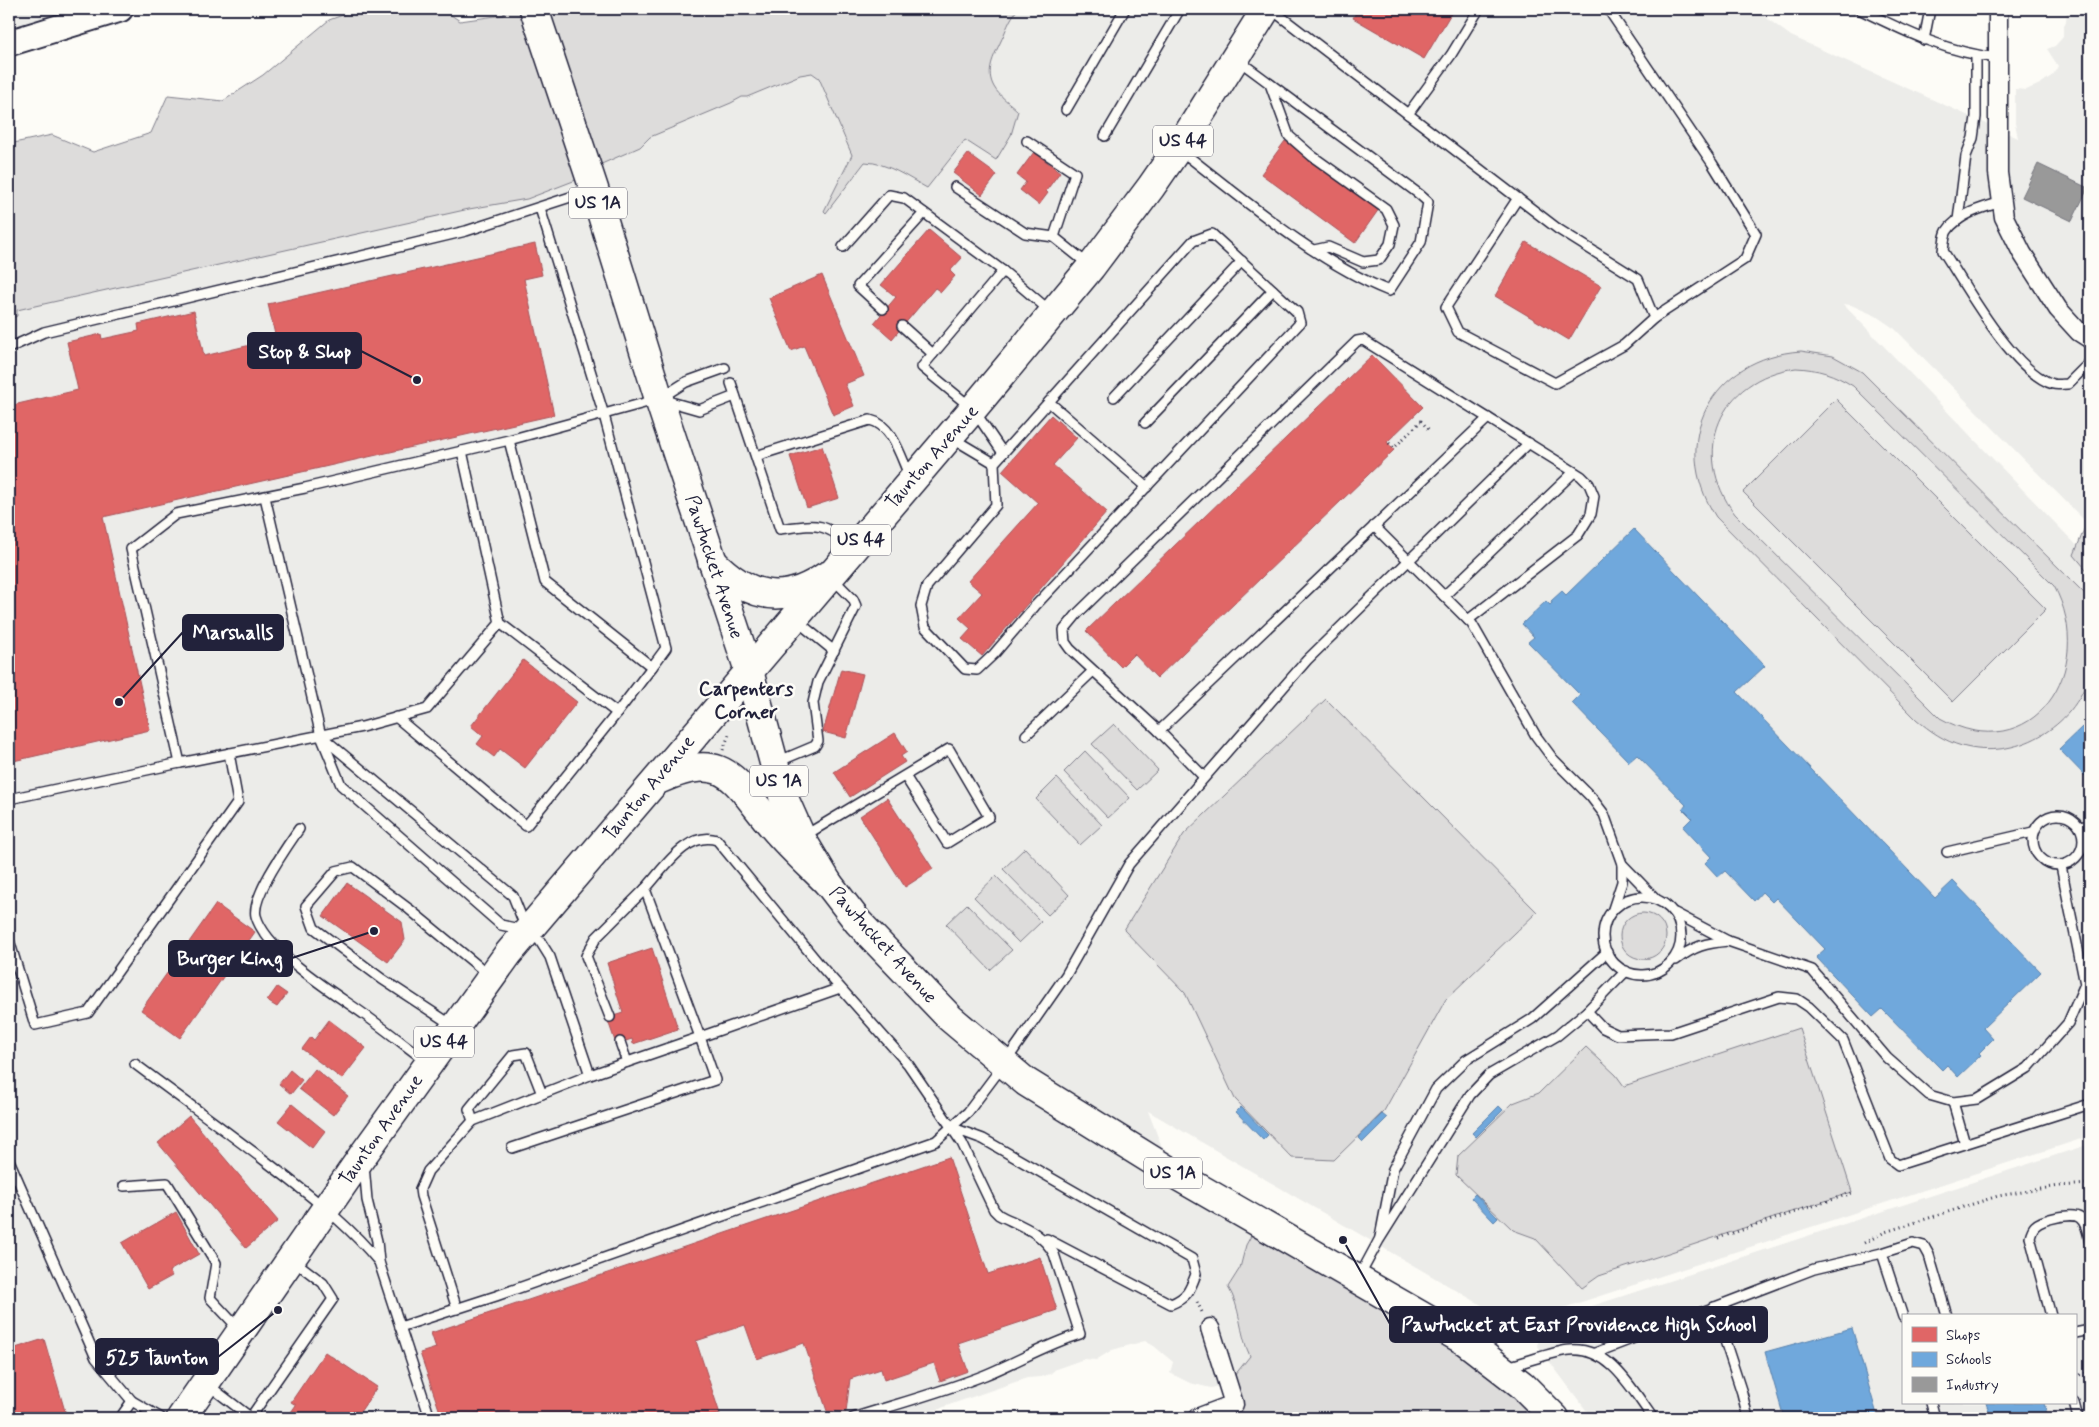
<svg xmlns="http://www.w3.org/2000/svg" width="2099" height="1427" font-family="Mynerve,sans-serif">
	<rect width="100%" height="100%" fill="#fdfcf7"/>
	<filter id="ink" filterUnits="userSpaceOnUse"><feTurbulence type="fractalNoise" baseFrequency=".02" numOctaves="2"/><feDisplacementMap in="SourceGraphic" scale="10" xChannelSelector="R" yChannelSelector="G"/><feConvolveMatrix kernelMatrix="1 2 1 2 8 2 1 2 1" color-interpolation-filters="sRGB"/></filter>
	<g filter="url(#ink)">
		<!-- built -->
		<g fill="#ecece9" fill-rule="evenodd">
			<polygon points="9,9 128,9 9,47"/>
			<polygon points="899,9 1754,9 1791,36 2018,138 2015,123 2015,89 2026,90 2040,84 2053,75 2058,66 2047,49 2055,46 2063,37 2063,28 2066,22 2067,9 2090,9 2090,526 1895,329 1876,316 1851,305 1843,304 2090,559 2090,1136 1514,1324 1148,1111 1166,1158 1262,1216 1246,1245 1240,1268 1228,1287 1233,1295 1244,1344 1250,1356 1239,1372 1225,1385 1211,1388 1190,1383 1170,1373 1173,1362 1154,1346 1145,1341 1112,1350 1096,1360 1084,1359 1056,1369 1050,1374 1041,1377 1027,1378 946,1406 931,1413 908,1418 9,1418 9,302 716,109 742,97 747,97 800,75 812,73"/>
			<path d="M2090,1144V1418H1592L1537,1345L1546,1321ZM1903,1316H2075V1403H1903Z"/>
		</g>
		<!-- green -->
		<g fill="#dddcdb" stroke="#807f8b" fill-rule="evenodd">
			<path d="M359,9H442L460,21L503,15L507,9H1018C1009,19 1006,31 1000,43C994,56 985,71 994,87C999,96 1011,104 1018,111L1011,135L996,160L965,140L927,188C907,177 888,163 865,162L826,213L824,211L852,155L819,78L812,73L800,75L747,97H742L731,103L650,137L640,147L588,170L587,188L576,180L527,199L469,209L17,310V316L9,319V144L52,135L93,152L151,133L168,95L223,101L263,75L329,20Z"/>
			<path d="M1801,351L1833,356L1862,372L2090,599C2090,617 2094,660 2089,675C2074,728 2015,761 1962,746C1944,741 1930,731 1916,719L1716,517C1667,441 1712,357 1801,351ZM1796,368C1818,369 1834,374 1853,386L2054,586C2099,669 2032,770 1940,718L1735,514C1689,453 1719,378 1796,368Z"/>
			<polygon points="1836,399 2046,609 1953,702 1743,492"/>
			<polygon points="2087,522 2090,526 2090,574 2074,555"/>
			<polygon points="1326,699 1537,912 1446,999 1384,1111 1334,1160 1292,1158 1235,1099 1185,993 1124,930 1184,834"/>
			<polygon points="1114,724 1158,770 1137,790 1092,744"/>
			<polygon points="1085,751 1130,798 1108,818 1064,772"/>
			<polygon points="1057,778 1102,825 1080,845 1036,799"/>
			<polygon points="1025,848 1069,895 1048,915 1003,869"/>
			<polygon points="996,876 1041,922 1019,943 974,897"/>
			<polygon points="967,904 1012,950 990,970 946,924"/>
			<circle cx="1643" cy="936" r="23"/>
			<polygon points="1799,1028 1852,1192 1599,1276 1582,1288 1535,1238 1513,1230 1456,1175 1458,1156 1513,1103 1539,1093 1586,1047 1616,1075 1624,1086"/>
			<path d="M1262,1216L1558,1418H1245L1230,1381L1250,1356C1239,1334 1241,1307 1228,1287L1240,1268L1246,1245Z"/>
		</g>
		<!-- shops -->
		<g fill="#e06666" stroke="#a75259">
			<polygon points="1358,9 1451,9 1453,10 1424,59 1353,18"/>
			<polygon points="1285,141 1379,209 1355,243 1261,174"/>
			<polygon points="1034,152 1060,172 1046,191 1048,193 1039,205 1020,190 1026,182 1017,175"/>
			<polygon points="968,154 997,175 982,195 953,173"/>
			<polygon points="929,230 962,258 950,271 955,276 941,292 935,288 892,339 874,323 896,297 881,285"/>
			<polygon points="1526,242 1601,286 1569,340 1495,296"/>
			<polygon points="535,244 542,275 524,279 554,415 103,517 150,730 9,762 9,406 78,390 67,342 101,334 102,339 139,331 138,324 194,311 204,356 276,339 268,304"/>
			<polygon points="822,275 864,376 845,384 854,406 833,415 804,346 791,351 769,298"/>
			<polygon points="1372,355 1423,407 1387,442 1394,450 1157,678 1134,654 1121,667 1086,631"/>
			<polygon points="1051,415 1077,438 1053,465 1107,512 982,656 962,639 971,629 959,618 982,593 968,581 1038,503 1002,471"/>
			<polygon points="822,446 839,498 807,508 790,456"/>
			<polygon points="523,660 577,702 525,768 500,749 494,757 477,744 483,736 471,726"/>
			<polygon points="841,669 863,674 846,738 823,732"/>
			<polygon points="895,733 907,752 901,756 905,762 850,797 834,772"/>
			<polygon points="887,798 933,869 905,887 860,816"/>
			<polygon points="347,883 402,922 405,940 388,962 323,916"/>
			<polygon points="216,904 255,932 180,1038 141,1010"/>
			<polygon points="652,948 678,1029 633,1044 632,1039 616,1044 607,1018 623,1013 607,963"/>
			<polygon points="277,987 287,994 277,1007 267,1001"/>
			<polygon points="329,1020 366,1048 342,1079 302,1049 311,1037 314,1040"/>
			<polygon points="315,1069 348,1096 333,1115 299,1089"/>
			<polygon points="290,1070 302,1080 291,1094 279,1084"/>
			<polygon points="292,1104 325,1131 312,1148 278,1121"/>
			<polygon points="189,1116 278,1221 246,1248 158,1143"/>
			<polygon points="949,1157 988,1274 1040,1257 1057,1310 958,1343 968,1371 940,1381 934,1363 884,1380 881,1369 850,1379 846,1412 827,1411 804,1343 757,1359 745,1325 696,1341 720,1414 707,1418 442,1418 420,1353 436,1348 431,1333"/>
			<polygon points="176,1212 199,1254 169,1271 172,1276 148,1289 122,1243"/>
			<polygon points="44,1339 67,1418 9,1418 9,1350"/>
			<polygon points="325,1352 377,1387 356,1418 287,1418 296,1405 291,1402"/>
		</g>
		<!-- schools -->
		<g fill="#6fa8dc" stroke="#5880ac">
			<polygon points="1634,529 1765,666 1737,692 1935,898 1953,881 2041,972 1983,1028 1993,1039 1979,1053 1981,1055 1958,1077 1947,1065 1942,1070 1882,1009 1873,1017 1816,957 1825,949 1776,898 1772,902 1762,892 1754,901 1725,871 1718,877 1705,863 1711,857 1683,827 1692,818 1683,809 1686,805 1637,755 1629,762 1572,703 1580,695 1528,642 1534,637 1522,624 1546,601 1550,605 1552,603 1551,601 1562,591 1566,595"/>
			<polygon points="2082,727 2090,735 2090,781 2059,749"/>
			<polygon points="1499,1106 1503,1110 1476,1137 1472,1133"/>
			<polygon points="1241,1107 1268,1135 1263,1140 1236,1112"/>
			<polygon points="1382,1114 1387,1118 1363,1142 1358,1137"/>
			<polygon points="1475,1194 1498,1218 1494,1222 1471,1198"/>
			<polygon points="1852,1328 1878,1418 1784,1418 1765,1352"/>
			<polygon points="1986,1403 2044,1403 2048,1418 2020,1418 2019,1415 2007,1418 1991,1418"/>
		</g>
		<!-- industry -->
		<polygon fill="#999" stroke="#75757d" points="2038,164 2088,188 2072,221 2022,197"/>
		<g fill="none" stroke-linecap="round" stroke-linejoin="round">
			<defs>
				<g id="lane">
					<polyline points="1271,9 1558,229 1638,279 1654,318 1624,345 1555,383 1458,332 1446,307 1518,198"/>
					<polyline points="1608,9 1712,163 1756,234 1745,259 1654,318"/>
					<path d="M1859,9C1904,31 1948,53 1998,58"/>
					<polyline points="1924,40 1930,9"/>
					<polyline points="1270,84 1289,136 1312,156 1386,209 1394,225 1390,244 1379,260 1363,262 1328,247 1314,250"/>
					<polyline points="1066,110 1125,9"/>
					<polyline points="1408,114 1451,55 1479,9"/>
					<polyline points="1105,136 1180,9"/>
					<polyline points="1027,141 1075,173 1054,237 1089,265"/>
					<path d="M1180,150C1242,198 1316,262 1389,291L1421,242L1428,202L1419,194L1238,60"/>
					<polyline points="955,187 1025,233 1054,237"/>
					<path d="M2002,202C1984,207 1958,214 1947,231C1944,236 1944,245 1943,251C1966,286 2013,372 2053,384C2057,385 2063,384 2068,384L2090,362"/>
					<polyline points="1958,220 1966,156 1973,138 1976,117 1976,55"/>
					<polygon points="1212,234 1297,312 1300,323 1035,606 994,654 977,670 965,669 925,627 921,606 927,586 996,505 994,463 1193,241"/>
					<polyline points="843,247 889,195 904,198 1003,271 1050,311"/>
					<polyline points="1003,271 922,367 973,409 1003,453"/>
					<polyline points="883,309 858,286 924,213"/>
					<polyline points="902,326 933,354"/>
					<polyline points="9,348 44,332 466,231 592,190"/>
					<path d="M731,383L780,529C819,524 820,522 853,544"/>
					<polyline points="1114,397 1242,261"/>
					<polyline points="664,400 699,410 735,396"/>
					<polyline points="1049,402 1147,487"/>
					<polyline points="1145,423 1273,290"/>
					<polyline points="952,438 994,463"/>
					<polyline points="509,440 545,582 652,667 666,648 604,415 540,208"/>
					<path d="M756,456L870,420C893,425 901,458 910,477"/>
					<polyline points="265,497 321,736 341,785 501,925 524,930"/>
					<polyline points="1374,526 1472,624 1536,736 1553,759 1591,797 1604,814 1622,864 1622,882 1613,909"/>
					<polyline points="1444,596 1574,472"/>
					<polyline points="796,620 834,651"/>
					<polyline points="500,623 427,709 362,727 180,763 131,549 176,514 305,488 509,440 659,399 686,382 725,368"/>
					<polyline points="617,713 652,667"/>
					<polyline points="396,717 526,826 617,713 500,623 462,451"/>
					<polyline points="1159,731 1488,418"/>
					<polyline points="1026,735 1093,671"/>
					<path d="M321,736L513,896L527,931L540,941L550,957L590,1075L700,1037L645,889C663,870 687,830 717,840L820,965L908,1064L962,1143L994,1210L999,1215C1021,1226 1042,1232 1054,1254L1080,1334C1047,1344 1017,1362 985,1375C942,1392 897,1404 853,1418"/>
					<polyline points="777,762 815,746 818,741 813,703 818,682 856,606 853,599 832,578"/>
					<polyline points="1204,777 1159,731 1070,649 1065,642 1064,630 1078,613 1357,341 1363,340 1581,476 1589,484 1594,496 1591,514 1578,535 1468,620"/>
					<polyline points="9,799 180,763"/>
					<circle cx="2058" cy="840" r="25"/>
					<polyline points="2080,827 2090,825"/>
					<path d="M299,829C288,845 251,897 256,916C266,952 336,994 365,1015C386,1030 406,1046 426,1061"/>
					<polyline points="804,836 949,749 989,817 947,843 905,776"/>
					<polyline points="1947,852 2033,832"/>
					<polyline points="1622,864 1655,898"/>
					<circle cx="1642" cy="936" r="39"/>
					<polyline points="1675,913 1728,941 1812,970 1887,1058 1929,1095 1953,1102 1977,1099 2028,1068 2068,1023 2085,984 2061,866"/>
					<polyline points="9,940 35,1025 88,1013 238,802 229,753"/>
					<path d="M1676,960C1694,946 1706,943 1728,941"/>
					<polyline points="1587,1011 1603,1028 1618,1035 1671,1033 1779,997 1797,999 1809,1007 1843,1040 1890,1159 1898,1165 2090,1104"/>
					<polyline points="610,1017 586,956 596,938 645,889"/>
					<polyline points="452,1025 382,979 314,928 306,906 336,871 353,867 409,909 489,975"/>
					<polyline points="620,1042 627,1062"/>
					<path d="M135,1064C187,1103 239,1140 290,1180C323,1206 352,1229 379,1262"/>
					<polyline points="1953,1102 1965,1144"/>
					<polyline points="473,1121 469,1109 513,1055 526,1053 542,1094"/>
					<path d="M953,1128L983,1139L1192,1259L1196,1274C1190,1290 1188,1297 1171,1304L1047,1239"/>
					<polyline points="512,1148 715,1080 700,1037 840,988"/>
					<polyline points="9,1160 96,1358 132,1401 161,1418"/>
					<polyline points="364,1165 367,1200 377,1241 379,1262 430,1418"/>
					<polyline points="124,1186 167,1183 216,1263 210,1298 239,1329"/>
					<polyline points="1380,1237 1393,1169 1436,1089 1466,1060 1532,1019 1607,952"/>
					<polyline points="1882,1253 1903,1317"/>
					<polyline points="1359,1277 1379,1240 1470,1095 1489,1075 1558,1035 1587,1011 1626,971"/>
					<polyline points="1714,1307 1742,1393 1748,1418"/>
					<polyline points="457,1309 421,1196 420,1189 428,1171 473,1121 590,1075"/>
					<path d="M2051,1316L2030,1237C2031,1233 2033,1228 2035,1226C2042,1219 2073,1212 2080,1218C2087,1223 2088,1234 2090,1243"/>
					<polyline points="400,1327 496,1296 936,1141 968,1112 1004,1064 1066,975 1129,864 1307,660 1529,443"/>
					<polyline points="2075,1333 2090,1330"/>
					<polyline points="1595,1353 1814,1269 1882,1253 1913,1243 1924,1246 1929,1255 1947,1316"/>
					<path d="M1506,1367C1524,1363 1554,1351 1570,1350C1611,1347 1632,1390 1653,1418"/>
					<polyline points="207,1384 250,1417"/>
					<polyline points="1931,1403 1935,1418"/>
					<polyline points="2074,1403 2078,1418"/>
					<polyline points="120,1418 132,1401"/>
					<polyline points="250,1418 333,1299 323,1283 293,1260"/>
				</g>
				<g id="street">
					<polyline points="1998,9 1998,173 2004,217 2022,253 2058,309 2079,332 2090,339"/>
					<polyline points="1197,1418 1234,1404 1210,1328"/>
				</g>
				<polyline id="secondary" points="9,43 120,9"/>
				<polyline id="primary" points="534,9 594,189 659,399 749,671 783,796 803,841 828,883 858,922 950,1018 1026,1082 1171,1172 1465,1341 1522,1385 1555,1418"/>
				<g id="highway">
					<path d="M712,561C747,597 783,607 826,576"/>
					<path d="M658,780C728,748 733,781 774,828C791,848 810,865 828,883"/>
					<polyline points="181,1418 363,1155 508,954 973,409 1091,267 1151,187 1189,132 1266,9"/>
				</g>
			</defs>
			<!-- lane casing -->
			<use href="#lane" stroke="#22223b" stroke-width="12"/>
			<!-- street casing -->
			<use href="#street" stroke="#22223b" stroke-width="21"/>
			<!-- secondary casing -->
			<use href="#secondary" stroke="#22223b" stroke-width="29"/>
			<!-- primary casing -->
			<use href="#primary" stroke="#22223b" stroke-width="31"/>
			<!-- highway casing -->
			<use href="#highway" stroke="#22223b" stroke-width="31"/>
			<!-- path -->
			<g stroke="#22223b" stroke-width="3" stroke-dasharray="1 4" stroke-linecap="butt">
				<polyline points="1389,443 1394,448 1421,421 1430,431"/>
				<polyline points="723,750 730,732"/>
				<polyline points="1718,1238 1855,1192"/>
				<polyline points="1864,1243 1885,1232 1998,1196 2059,1186 2090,1184"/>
				<polyline points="1197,1302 1203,1314"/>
				<polyline points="2075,1376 2090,1372"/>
			</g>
			<!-- lane -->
			<use href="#lane" stroke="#fdfcf7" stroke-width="9"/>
			<!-- street -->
			<use href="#street" stroke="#fdfcf7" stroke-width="18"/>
			<!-- secondary -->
			<use href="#secondary" stroke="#fdfcf7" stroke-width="25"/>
			<!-- primary -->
			<use href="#primary" stroke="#fdfcf7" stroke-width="28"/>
			<!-- highway -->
			<use href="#highway" stroke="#fdfcf7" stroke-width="28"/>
		</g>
	</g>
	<g text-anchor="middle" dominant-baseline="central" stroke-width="5" stroke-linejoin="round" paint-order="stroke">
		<!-- shield labels -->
		<g fill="#fdfcf7" stroke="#646373" stroke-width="1">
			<rect x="1153" y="125.5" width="60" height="31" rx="4"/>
			<rect x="569" y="187.5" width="58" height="31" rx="4"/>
			<rect x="831" y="524.5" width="60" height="31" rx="4"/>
			<rect x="750" y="765.5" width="58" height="31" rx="4"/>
			<rect x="414" y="1026.5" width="60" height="31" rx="4"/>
			<rect x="1144" y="1157.5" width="58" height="31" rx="4"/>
		</g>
		<g font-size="18" font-weight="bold" fill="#22223b">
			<text x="1183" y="141">US 44</text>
			<text x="598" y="203">US 1A</text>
			<text x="861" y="540">US 44</text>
			<text x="779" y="781">US 1A</text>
			<text x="444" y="1042">US 44</text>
			<text x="1173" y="1173">US 1A</text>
		</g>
		<!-- street labels -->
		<g font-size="19" fill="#22223b" stroke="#fdfcf7">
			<text transform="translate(932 457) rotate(-49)">Taunton Avenue</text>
			<text transform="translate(714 567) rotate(72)">Pawtucket Avenue</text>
			<text transform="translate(649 788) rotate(-50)">Taunton Avenue</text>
			<text transform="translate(883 945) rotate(48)">Pawtucket Avenue</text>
			<text transform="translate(381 1130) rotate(-55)">Taunton Avenue</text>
		</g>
		<!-- neighbourhood labels -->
		<g font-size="20" font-weight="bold" fill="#22223b" stroke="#fdfcf7">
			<text x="746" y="689">Carpenters<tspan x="746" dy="23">Corner</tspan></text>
		</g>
	</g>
	<!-- callouts -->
	<path fill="none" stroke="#22223b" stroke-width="2" d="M417 380L361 351M119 702L183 632M374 931L292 958M1343 1240L1390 1324M278 1310L218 1357"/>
	<g fill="#22223b" stroke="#fdfcf7" stroke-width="2">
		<circle cx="417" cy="380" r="5"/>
		<circle cx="119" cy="702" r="5"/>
		<circle cx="374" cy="931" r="5"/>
		<circle cx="1343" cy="1240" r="5"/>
		<circle cx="278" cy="1310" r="5"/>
	</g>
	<g fill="#22223b" stroke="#22223b" stroke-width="2">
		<rect x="248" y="333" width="113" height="35" rx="5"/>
		<rect x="183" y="615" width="100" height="35" rx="5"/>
		<rect x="169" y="941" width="123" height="35" rx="5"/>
		<rect x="1390" y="1307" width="377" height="35" rx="5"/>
		<rect x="96" y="1339" width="122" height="35" rx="5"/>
	</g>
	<g font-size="20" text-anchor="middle" font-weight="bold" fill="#fff">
		<text x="305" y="358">Stop &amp; Shop</text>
		<text x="233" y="639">Marshalls</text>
		<text x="230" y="965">Burger King</text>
		<text x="1579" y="1331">Pawtucket at East Providence High School</text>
		<text x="157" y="1364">525 Taunton</text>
	</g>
	<!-- margin -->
	<rect width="2099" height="1427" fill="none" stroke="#fdfcf7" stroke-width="30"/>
	<rect x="15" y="15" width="2069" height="1397" fill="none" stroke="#22223b" stroke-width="2" filter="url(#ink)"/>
	<!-- legend -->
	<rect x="1902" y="1314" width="175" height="90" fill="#fdfcf7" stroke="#a5a5ac"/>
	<rect x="1912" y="1327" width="25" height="15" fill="#e06666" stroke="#a5a5ac"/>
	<text x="1946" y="1340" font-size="15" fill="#22223b">Shops</text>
	<rect x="1912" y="1352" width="25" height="15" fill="#6fa8dc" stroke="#a5a5ac"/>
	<text x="1946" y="1364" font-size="15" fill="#22223b">Schools</text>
	<rect x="1912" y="1377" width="25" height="15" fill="#999999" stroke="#a5a5ac"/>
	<text x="1946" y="1390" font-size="15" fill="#22223b">Industry</text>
</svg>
